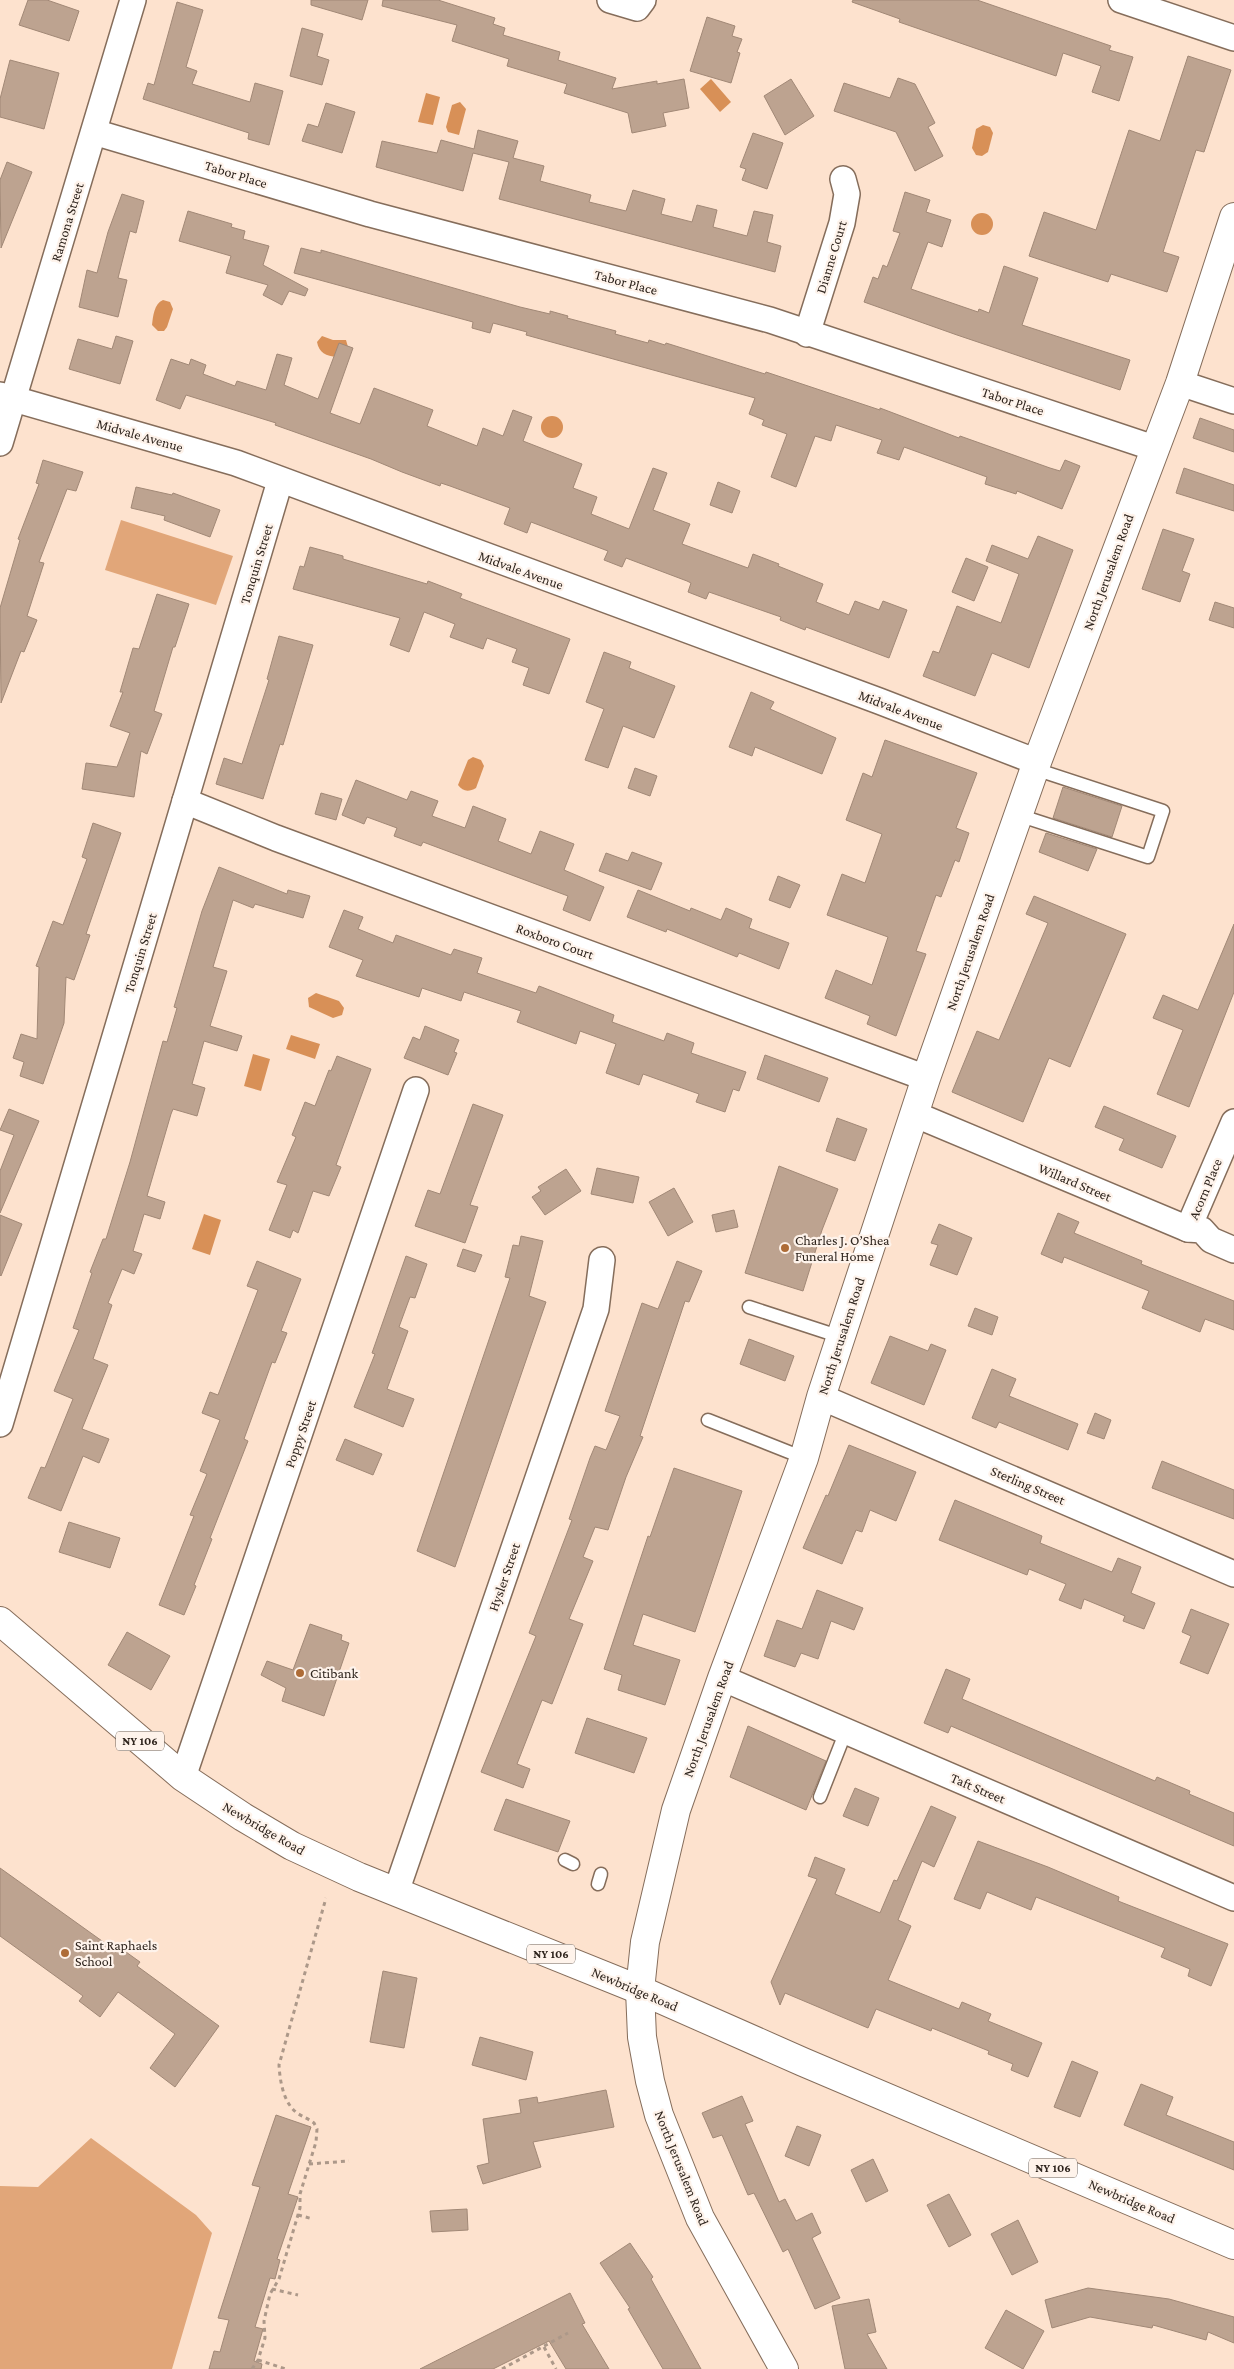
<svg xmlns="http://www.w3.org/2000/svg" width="1234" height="2369" font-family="'Crimson Pro',serif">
	<rect width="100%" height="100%" fill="#fde2ce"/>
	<!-- green -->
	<g fill="#e1a679">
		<polygon points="121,520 233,556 216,605 105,570"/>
		<polygon points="91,2138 196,2215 212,2233 172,2369 0,2369 0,2186 38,2187"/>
	</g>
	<!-- water -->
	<g fill="#d89057">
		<polygon points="711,79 731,102 720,112 700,89"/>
		<polygon points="426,93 440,97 433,125 418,122"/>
		<polygon points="460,102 466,109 459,135 448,132 446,127 452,105"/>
		<polygon points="983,125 990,127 993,133 988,152 982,156 976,155 972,148 976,129"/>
		<circle cx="982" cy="224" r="11"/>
		<path d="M163,300L170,302L173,309L167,327L164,331H158L152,325C153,316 154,304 163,300Z"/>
		<path d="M322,336L333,340H346L348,347L337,357C326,356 319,353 317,342Z"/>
		<circle cx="552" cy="427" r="11"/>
		<path d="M473,757L481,760L484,766L476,788C469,792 463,792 458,785L468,760Z"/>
		<polygon points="316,993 339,1001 344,1008 342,1015 333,1018 309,1007 308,998"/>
		<polygon points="291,1035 320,1044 315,1059 286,1049"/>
		<polygon points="253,1054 270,1059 261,1091 244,1086"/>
		<polygon points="204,1214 221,1220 210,1255 192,1249"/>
	</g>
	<!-- building -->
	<g fill="#bda390" stroke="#a18876">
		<polygon points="28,0 47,0 79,11 69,41 19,25"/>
		<polygon points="311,0 368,0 362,20 311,5"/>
		<polygon points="383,0 438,0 495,18 493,24 505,28 503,35 560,52 558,60 616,78 612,89 657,81 657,84 684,79 689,108 663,113 666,126 632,133 628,113 564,93 567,84 507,66 509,59 452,41 457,25 382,6"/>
		<polygon points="853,0 977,0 1111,46 1109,50 1133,57 1119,101 1092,92 1101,66 1063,53 1056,76 899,22 900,19 852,2"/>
		<polygon points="177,2 203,10 186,67 197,71 192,84 250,102 255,83 283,91 269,145 248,139 249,133 143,99 148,83 154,85"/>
		<polygon points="707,17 735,26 732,36 742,39 737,52 740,53 731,83 690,71"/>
		<polygon points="302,28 323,34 317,56 329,60 322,85 290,76"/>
		<polygon points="1188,56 1231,70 1204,152 1196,150 1163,252 1179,257 1167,292 1111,274 1108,282 1029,256 1044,212 1096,230 1129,130 1160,141"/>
		<polygon points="10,60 59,73 44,129 0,117 0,99"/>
		<polygon points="898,78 915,84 935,123 928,127 943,156 915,171 896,132 834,111 844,83 890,98"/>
		<polygon points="791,79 814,116 785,135 764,96"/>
		<polygon points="326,103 355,112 342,153 302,141 308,124 318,127"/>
		<polygon points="478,130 518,141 513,158 544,166 540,181 591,195 589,202 626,211 633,190 665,199 661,214 692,222 697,205 717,210 713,227 747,236 754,211 773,215 767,242 781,246 775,272 499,199 509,162 473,153 463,191 376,167 382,141 437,153 441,140 474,149"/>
		<polygon points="753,133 783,143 767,189 742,180 746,169 740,167"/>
		<polygon points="7,162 32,172 1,248 0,180"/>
		<polygon points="905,192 930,200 926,212 951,220 942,247 928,242 911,289 978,312 979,309 989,313 1004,266 1038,278 1022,325 1130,360 1120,390 957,335 864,302 873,277 878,279 883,265 887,267 900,233 893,231"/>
		<polygon points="122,194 144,201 136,233 130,231 118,278 127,280 118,317 79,307 87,270 97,273 108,232"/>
		<polygon points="188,211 232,224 231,227 245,231 243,239 269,246 263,265 308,289 305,296 289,291 282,305 263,295 268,285 226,273 231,256 179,241"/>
		<polygon points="301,248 321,253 321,250 520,307 550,314 550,311 568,316 567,318 616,331 615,334 648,343 649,340 665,345 666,343 765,374 766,372 880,410 880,408 959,438 960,436 1050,468 1060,471 1065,460 1080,466 1062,509 1017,491 1016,494 985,484 987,477 904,447 899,460 877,453 882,440 836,425 831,441 815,436 796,487 771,477 787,434 762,425 764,420 749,414 755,398 526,335 527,332 493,323 490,333 472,328 473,322 294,273"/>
		<polygon points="116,336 133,341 120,384 69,369 78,339 112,349"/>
		<polygon points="339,343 353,348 330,413 360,424 374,388 433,410 427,426 477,446 483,428 503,436 513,410 532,417 523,441 582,464 573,488 597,497 591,514 629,529 653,468 667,473 653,510 690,524 682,544 748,568 753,554 779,564 778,566 823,584 816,602 849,615 855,601 879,610 883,601 907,610 889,658 806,627 805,630 780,620 781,617 709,592 706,599 688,592 691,583 687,581 626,558 622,567 604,560 608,551 531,522 527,533 504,524 510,508 450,486 441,483 440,486 402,472 371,459 275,425 276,423 186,395 180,409 156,400 171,359 189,365 191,359 206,365 203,374 235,386 237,381 266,390 277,354 292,358 284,385 318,399"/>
		<polygon points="1200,418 1234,430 1234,452 1193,438"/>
		<polygon points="43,460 83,472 76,491 67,489 39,562 44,563 27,616 37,620 24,652 21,651 1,703 0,608 20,540 18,539 39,484 36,483"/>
		<polygon points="1184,468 1234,485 1234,511 1176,493"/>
		<polygon points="718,482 740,491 732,513 710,505"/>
		<polygon points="136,487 172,495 173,493 220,510 210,537 164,520 165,516 131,508"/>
		<polygon points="1163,529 1194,539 1182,571 1190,574 1180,602 1142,589"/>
		<polygon points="1038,536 1073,550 1029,668 992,653 975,696 923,676 933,651 939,653 957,606 1001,623 1019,574 986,561 992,545 1028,559"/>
		<polygon points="310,547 343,556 343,559 427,584 428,581 462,594 460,598 570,639 549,694 523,685 529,668 512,662 517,649 487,638 483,649 450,637 455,624 424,612 409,652 390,645 400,618 293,589 300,566 304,567"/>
		<polygon points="966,558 988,567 974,601 952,592"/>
		<polygon points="157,594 189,604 175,647 173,647 154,711 162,714 147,754 141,751 134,797 82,789 86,763 117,767 130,733 110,726 123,692 120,692 133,648 139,649"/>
		<polygon points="1215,602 1234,608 1234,628 1209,620"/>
		<polygon points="279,636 313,645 283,745 280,744 263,799 216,784 224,758 242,764 269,680 267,679"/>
		<polygon points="604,652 631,662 629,668 675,686 654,738 623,726 608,768 585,760 604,709 586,702"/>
		<polygon points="751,692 774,702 770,709 836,738 822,774 755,747 752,756 729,747"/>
		<polygon points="885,740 977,773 956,828 969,833 959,862 955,860 941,897 936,895 916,951 926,954 896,1036 867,1024 870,1016 825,998 836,970 872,985 888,937 827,915 842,874 865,883 882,834 846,820 863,773 872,777"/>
		<polygon points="635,768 657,776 650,796 628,788"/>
		<polygon points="356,780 407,800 411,791 438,801 432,816 465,828 473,806 506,819 498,841 531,854 540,831 574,844 564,870 604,887 590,921 563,910 568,896 423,842 421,846 394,836 397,828 367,817 364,824 342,815"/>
		<polygon points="1063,787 1122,806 1112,837 1053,818"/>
		<polygon points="321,793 342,799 336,820 315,814"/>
		<polygon points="93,823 121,833 86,934 90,935 74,980 66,977 64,1023 43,1084 20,1076 24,1062 13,1058 21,1034 37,1039 39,967 36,966 53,921 63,925 87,859 82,857"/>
		<polygon points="1046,833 1097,849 1088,871 1039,852"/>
		<polygon points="632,852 662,863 651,890 599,871 606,853 628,861"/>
		<polygon points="219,867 287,894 288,890 310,896 303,918 255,904 253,908 233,900 213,967 227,971 210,1026 242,1036 237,1051 204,1041 192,1084 205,1088 197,1116 173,1109 171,1114 147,1196 165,1202 160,1219 144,1214 133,1251 142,1254 134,1274 122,1269 108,1303 112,1305 93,1359 108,1365 82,1429 109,1439 99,1463 83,1456 61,1511 28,1498 41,1467 45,1468 73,1399 54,1391 79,1330 73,1328 92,1273 90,1272 103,1239 106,1239 130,1162 163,1041 167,1042 177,1008 174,1007 202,911"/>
		<polygon points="778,876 800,885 790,908 769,900"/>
		<polygon points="638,890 690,911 691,908 721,920 726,908 752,919 749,928 789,943 779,969 739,953 737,957 667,929 666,932 627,917"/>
		<polygon points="1034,896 1126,934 1070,1067 1049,1058 1023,1122 952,1092 977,1031 999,1040 1048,923 1026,914"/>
		<polygon points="344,910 363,917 358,929 393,943 396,935 451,955 454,949 482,958 477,973 536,993 539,986 614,1015 612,1022 664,1041 667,1033 694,1043 691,1053 746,1072 739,1091 733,1089 725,1112 696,1102 699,1094 643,1074 639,1085 606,1073 616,1044 580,1031 576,1044 517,1022 521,1011 464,992 461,1001 422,988 419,997 356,976 363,960 329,947"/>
		<polygon points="1234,924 1234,992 1189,1107 1157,1094 1183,1030 1153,1018 1163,995 1198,1010"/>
		<polygon points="425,1026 459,1040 454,1052 457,1053 448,1075 404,1058 413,1037 420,1040"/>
		<polygon points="765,1055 828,1078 819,1102 757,1079"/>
		<polygon points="337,1056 371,1069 336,1165 341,1167 329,1196 313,1191 298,1233 293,1230 290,1238 269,1230 287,1185 277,1182 296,1137 292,1135 305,1102 315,1106 329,1070 331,1071"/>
		<polygon points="473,1104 503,1115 470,1205 478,1207 465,1243 415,1226 428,1190 440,1194"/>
		<polygon points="1104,1106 1176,1136 1162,1168 1119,1150 1124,1139 1095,1127"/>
		<polygon points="9,1109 39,1121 0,1213 0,1171 14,1135 0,1130"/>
		<polygon points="837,1118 867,1129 855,1161 826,1151"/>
		<polygon points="779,1166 838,1189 822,1230 803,1291 745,1273"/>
		<polygon points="597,1168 639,1177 633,1203 591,1194"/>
		<polygon points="566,1169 581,1191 545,1215 532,1197 541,1191 538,1187"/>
		<polygon points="674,1188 693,1222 668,1236 649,1202"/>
		<polygon points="734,1210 738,1227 716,1232 712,1215"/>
		<polygon points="1058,1213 1079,1222 1074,1233 1142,1261 1141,1264 1234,1301 1234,1330 1205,1319 1200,1332 1142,1308 1149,1291 1064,1257 1062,1263 1041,1254"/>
		<polygon points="0,1215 22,1224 1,1276 0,1275"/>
		<polygon points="939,1224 972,1238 957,1275 930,1265 938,1245 931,1243"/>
		<polygon points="521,1236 543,1241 529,1296 546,1302 455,1567 417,1551 510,1278 505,1277 513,1245 519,1246"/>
		<polygon points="463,1249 482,1255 475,1272 457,1266"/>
		<polygon points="406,1256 427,1264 415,1298 410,1297 399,1327 408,1331 387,1389 414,1399 403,1427 354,1407 375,1354 372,1353"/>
		<polygon points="257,1261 301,1279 281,1331 287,1333 275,1363 272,1362 244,1439 248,1441 210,1538 212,1539 194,1585 196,1586 184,1615 159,1605 194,1516 190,1515 207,1474 200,1471 220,1420 202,1413 210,1392 218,1395 258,1290 247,1286"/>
		<polygon points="677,1261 702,1271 689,1302 685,1301 640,1436 643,1437 626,1477 608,1530 595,1527 583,1557 593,1561 569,1619 583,1624 552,1704 542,1700 517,1764 530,1769 523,1788 481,1772 536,1636 529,1633 572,1520 569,1519 590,1458 595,1446 606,1450 620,1416 605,1411 642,1303 658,1309"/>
		<polygon points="975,1308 998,1317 992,1335 968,1326"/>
		<polygon points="890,1336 928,1351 931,1344 946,1350 924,1405 871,1383"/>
		<polygon points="749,1339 794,1356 785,1381 740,1364"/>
		<polygon points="992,1369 1016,1379 1009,1396 1078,1424 1068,1450 999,1422 996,1428 972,1418"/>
		<polygon points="1095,1413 1111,1420 1104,1439 1087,1433"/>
		<polygon points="345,1439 382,1454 373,1475 336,1460"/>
		<polygon points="849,1445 916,1472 896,1521 870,1510 862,1532 856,1530 842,1564 803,1548 826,1495 828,1496"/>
		<polygon points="1162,1461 1234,1490 1234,1519 1152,1488"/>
		<polygon points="674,1468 742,1491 695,1632 643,1614 633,1645 680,1660 665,1705 618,1690 622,1675 604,1669 648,1536 650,1537"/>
		<polygon points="955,1500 1042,1536 1040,1543 1112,1572 1118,1558 1141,1567 1131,1593 1155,1603 1144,1629 1123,1621 1125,1616 1084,1599 1081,1609 1059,1600 1066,1584 1029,1569 1027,1575 939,1540"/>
		<polygon points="69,1522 120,1538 110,1568 59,1552"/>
		<polygon points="817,1590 863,1608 854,1630 831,1621 818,1659 801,1653 795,1667 764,1656 777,1620 802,1629"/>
		<polygon points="1191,1609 1229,1624 1208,1674 1180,1663 1191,1636 1182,1632"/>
		<polygon points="310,1624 342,1635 341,1640 349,1643 324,1716 282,1701 286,1688 261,1675 267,1661 293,1670"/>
		<polygon points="127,1632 170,1656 151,1690 108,1665"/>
		<polygon points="946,1669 970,1679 962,1699 1155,1781 1157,1777 1190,1791 1189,1794 1234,1813 1234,1846 951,1726 948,1733 924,1723"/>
		<polygon points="587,1718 647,1738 634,1773 575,1753"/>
		<polygon points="748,1726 826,1761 806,1810 730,1777"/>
		<polygon points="855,1788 879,1798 868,1826 843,1816"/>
		<polygon points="506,1799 570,1821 558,1852 494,1830"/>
		<polygon points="931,1806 956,1817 934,1867 922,1861 898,1920 911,1926 888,1980 959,2009 962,2002 991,2014 988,2021 1042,2043 1028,2077 1011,2070 1013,2064 988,2054 989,2051 932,2028 931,2031 876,2009 868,2028 785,1993 780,2005 771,1982 817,1879 808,1876 815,1857 845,1869 835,1894 880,1913 894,1880 897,1881"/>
		<polygon points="978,1841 1048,1867 1119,1897 1118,1901 1228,1944 1211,1986 1188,1976 1190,1969 1161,1957 1165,1948 1036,1897 1031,1910 987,1892 980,1909 954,1899"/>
		<polygon points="0,1868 116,1951 119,1947 140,1962 137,1966 219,2026 175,2087 150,2068 175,2034 118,1992 100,2017 79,2001 83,1996 0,1936"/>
		<polygon points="383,1971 417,1978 404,2048 370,2042"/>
		<polygon points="480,2037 533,2052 526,2080 472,2065"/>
		<polygon points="1072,2061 1098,2072 1080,2117 1054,2107"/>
		<polygon points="1141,2084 1173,2097 1166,2115 1234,2142 1234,2170 1124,2125"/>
		<polygon points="606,2090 614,2127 533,2142 541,2167 483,2184 477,2166 489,2163 483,2119 521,2113 519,2100 537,2097 538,2103"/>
		<polygon points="742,2096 753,2121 745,2124 779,2202 785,2199 796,2221 812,2213 821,2233 812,2238 840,2298 815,2309 788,2249 783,2252 754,2193 748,2195 722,2135 713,2138 702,2113"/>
		<polygon points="276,2115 311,2127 288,2194 298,2197 277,2259 280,2260 275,2279 270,2278 255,2327 263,2329 254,2361 262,2364 261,2369 209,2369 214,2351 220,2352 229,2320 218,2318 260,2187 252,2185"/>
		<polygon points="797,2126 821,2135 809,2166 785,2156"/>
		<polygon points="873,2159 888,2191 866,2202 851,2170"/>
		<polygon points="949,2194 971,2235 949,2247 927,2205"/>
		<polygon points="467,2209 468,2230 432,2232 430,2211"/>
		<polygon points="1018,2220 1038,2262 1012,2275 991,2234"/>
		<polygon points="630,2243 653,2277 651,2279 701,2369 663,2369 628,2309 630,2308 600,2263"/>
		<polygon points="1088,2288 1169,2299 1234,2317 1234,2343 1208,2332 1206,2340 1153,2325 1152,2328 1090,2317 1052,2328 1045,2300"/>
		<polygon points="570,2293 585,2323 582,2324 609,2369 566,2369 549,2341 493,2369 420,2369"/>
		<polygon points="869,2299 876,2332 867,2334 887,2369 845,2369 832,2306"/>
		<polygon points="1006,2310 1044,2331 1023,2369 985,2348"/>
	</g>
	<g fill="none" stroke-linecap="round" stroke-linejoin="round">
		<defs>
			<g id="lane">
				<polyline points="1018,815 1148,857 1163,811 1035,769"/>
				<polyline points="749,1307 844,1338"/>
				<polyline points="708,1420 804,1458"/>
				<polyline points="820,1797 846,1731"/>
				<polyline points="565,1860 573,1864"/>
				<polyline points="598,1884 601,1874"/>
			</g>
			<g id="street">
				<polyline points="610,0 637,8 643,0"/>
				<polyline points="1121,0 1234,38"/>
				<polyline points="94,132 370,214 770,320 1154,448"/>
				<polyline points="807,334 842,223 847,194 843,179"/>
				<polyline points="1180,383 1234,401"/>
				<polyline points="0,395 236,463 879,701 1037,762"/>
				<polyline points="0,443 133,0"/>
				<polyline points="185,801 276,838 926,1078"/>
				<polyline points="914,1114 1188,1229 1202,1230 1211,1240 1234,1250"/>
				<polyline points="1188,1229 1234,1122"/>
				<polyline points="821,1397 1234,1574"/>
				<polyline points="0,1424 280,481"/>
				<polyline points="722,1678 1234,1898"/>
				<polyline points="183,1777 416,1090"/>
				<polyline points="396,1892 596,1309 602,1260"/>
			</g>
			<polyline id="secondary" points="784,2369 700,2218 659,2115 650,2081 642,2037 640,1990 645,1942 676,1810 722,1678 804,1458 821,1397 926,1078 1037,762 1180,383 1234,217"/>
			<polyline id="primary" points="0,1621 183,1777 243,1817 292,1846 359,1877 640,1990 803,2062 1234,2245"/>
		</defs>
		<!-- lane casing -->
		<use href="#lane" stroke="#856d5b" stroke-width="15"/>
		<!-- street casing -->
		<use href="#street" stroke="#856d5b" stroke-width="28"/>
		<!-- secondary casing -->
		<use href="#secondary" stroke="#856d5b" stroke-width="30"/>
		<!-- primary casing -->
		<use href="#primary" stroke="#856d5b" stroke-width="30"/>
		<!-- path -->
		<g stroke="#ac9889" stroke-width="3" stroke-dasharray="4 4" stroke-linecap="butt">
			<polyline points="309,2164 349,2161"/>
			<polyline points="298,2215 313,2219"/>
			<polyline points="272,2289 298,2295"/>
			<polyline points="544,2347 556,2369"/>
			<polyline points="258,2360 286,2369"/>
			<path d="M252,2369L258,2360L265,2338L264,2321L270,2294L279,2279L300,2208V2194L316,2142L317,2129L314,2123C309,2119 303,2117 297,2113C283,2102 280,2081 279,2065L326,1898"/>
			<polyline points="502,2369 568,2333"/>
		</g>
		<!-- lane -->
		<use href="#lane" stroke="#fff" stroke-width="12"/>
		<!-- street -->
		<use href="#street" stroke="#fff" stroke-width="25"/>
		<!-- secondary -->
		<use href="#secondary" stroke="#fff" stroke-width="28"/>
		<!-- primary -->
		<use href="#primary" stroke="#fff" stroke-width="28"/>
	</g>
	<!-- markers -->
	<g fill="#ae6c37" stroke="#fef3eb" stroke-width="2">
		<circle cx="785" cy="1248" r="5"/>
		<circle cx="300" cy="1673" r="5"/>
		<circle cx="65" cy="1953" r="5"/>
	</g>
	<g text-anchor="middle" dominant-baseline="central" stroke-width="4.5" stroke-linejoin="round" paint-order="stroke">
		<!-- shield labels -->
		<g fill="#fef3eb" stroke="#6c625b" stroke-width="1">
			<rect x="116" y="1731.5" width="48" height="19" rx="4"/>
			<rect x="527" y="1944.5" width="48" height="19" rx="4"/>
			<rect x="1029" y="2158.5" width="48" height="19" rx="4"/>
		</g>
		<g font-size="12" font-weight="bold" fill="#2e241d">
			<text x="140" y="1741">NY 106</text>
			<text x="551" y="1954">NY 106</text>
			<text x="1053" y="2168">NY 106</text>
		</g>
		<!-- street labels -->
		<g font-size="14" fill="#2e241d" stroke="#fef3eb">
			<text transform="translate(236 174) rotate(17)">Tabor Place</text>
			<text transform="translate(67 222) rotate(-73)">Ramona Street</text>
			<text transform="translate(831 257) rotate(-73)">Dianne Court</text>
			<text transform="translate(626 282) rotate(15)">Tabor Place</text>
			<text transform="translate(1013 401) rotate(18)">Tabor Place</text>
			<text transform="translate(140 435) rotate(16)">Midvale Avenue</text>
			<text transform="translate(256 564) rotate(-73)">Tonquin Street</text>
			<text transform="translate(521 570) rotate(20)">Midvale Avenue</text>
			<text transform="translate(1108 572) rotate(-70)">North Jerusalem Road</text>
			<text transform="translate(901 710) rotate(21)">Midvale Avenue</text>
			<text transform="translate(555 941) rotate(20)">Roxboro Court</text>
			<text transform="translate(970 952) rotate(-71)">North Jerusalem Road</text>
			<text transform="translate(140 953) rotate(-73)">Tonquin Street</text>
			<text transform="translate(1075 1182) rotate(23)">Willard Street</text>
			<text transform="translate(1205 1189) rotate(-67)">Acorn Place</text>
			<text transform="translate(841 1336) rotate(-72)">North Jerusalem Road</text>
			<text transform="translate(300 1434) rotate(-71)">Poppy Street</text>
			<text transform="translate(1028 1485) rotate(23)">Sterling Street</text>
			<text transform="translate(504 1577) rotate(-71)">Hysler Street</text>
			<text transform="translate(708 1719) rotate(-70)">North Jerusalem Road</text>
			<text transform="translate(978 1788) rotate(23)">Taft Street</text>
			<text transform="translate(264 1828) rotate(30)">Newbridge Road</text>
			<text transform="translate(635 1989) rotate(23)">Newbridge Road</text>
			<text transform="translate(682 2168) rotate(68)">North Jerusalem Road</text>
			<text transform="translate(1132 2201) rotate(23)">Newbridge Road</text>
		</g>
		<!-- poi labels -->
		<g font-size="14" fill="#2e241d" stroke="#fef3eb" text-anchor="start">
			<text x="795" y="1240">Charles J. O’Shea<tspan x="795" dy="16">Funeral Home</tspan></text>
			<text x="310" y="1673">Citibank</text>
			<text x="75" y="1945">Saint Raphaels<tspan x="75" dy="16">School</tspan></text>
		</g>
	</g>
</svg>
